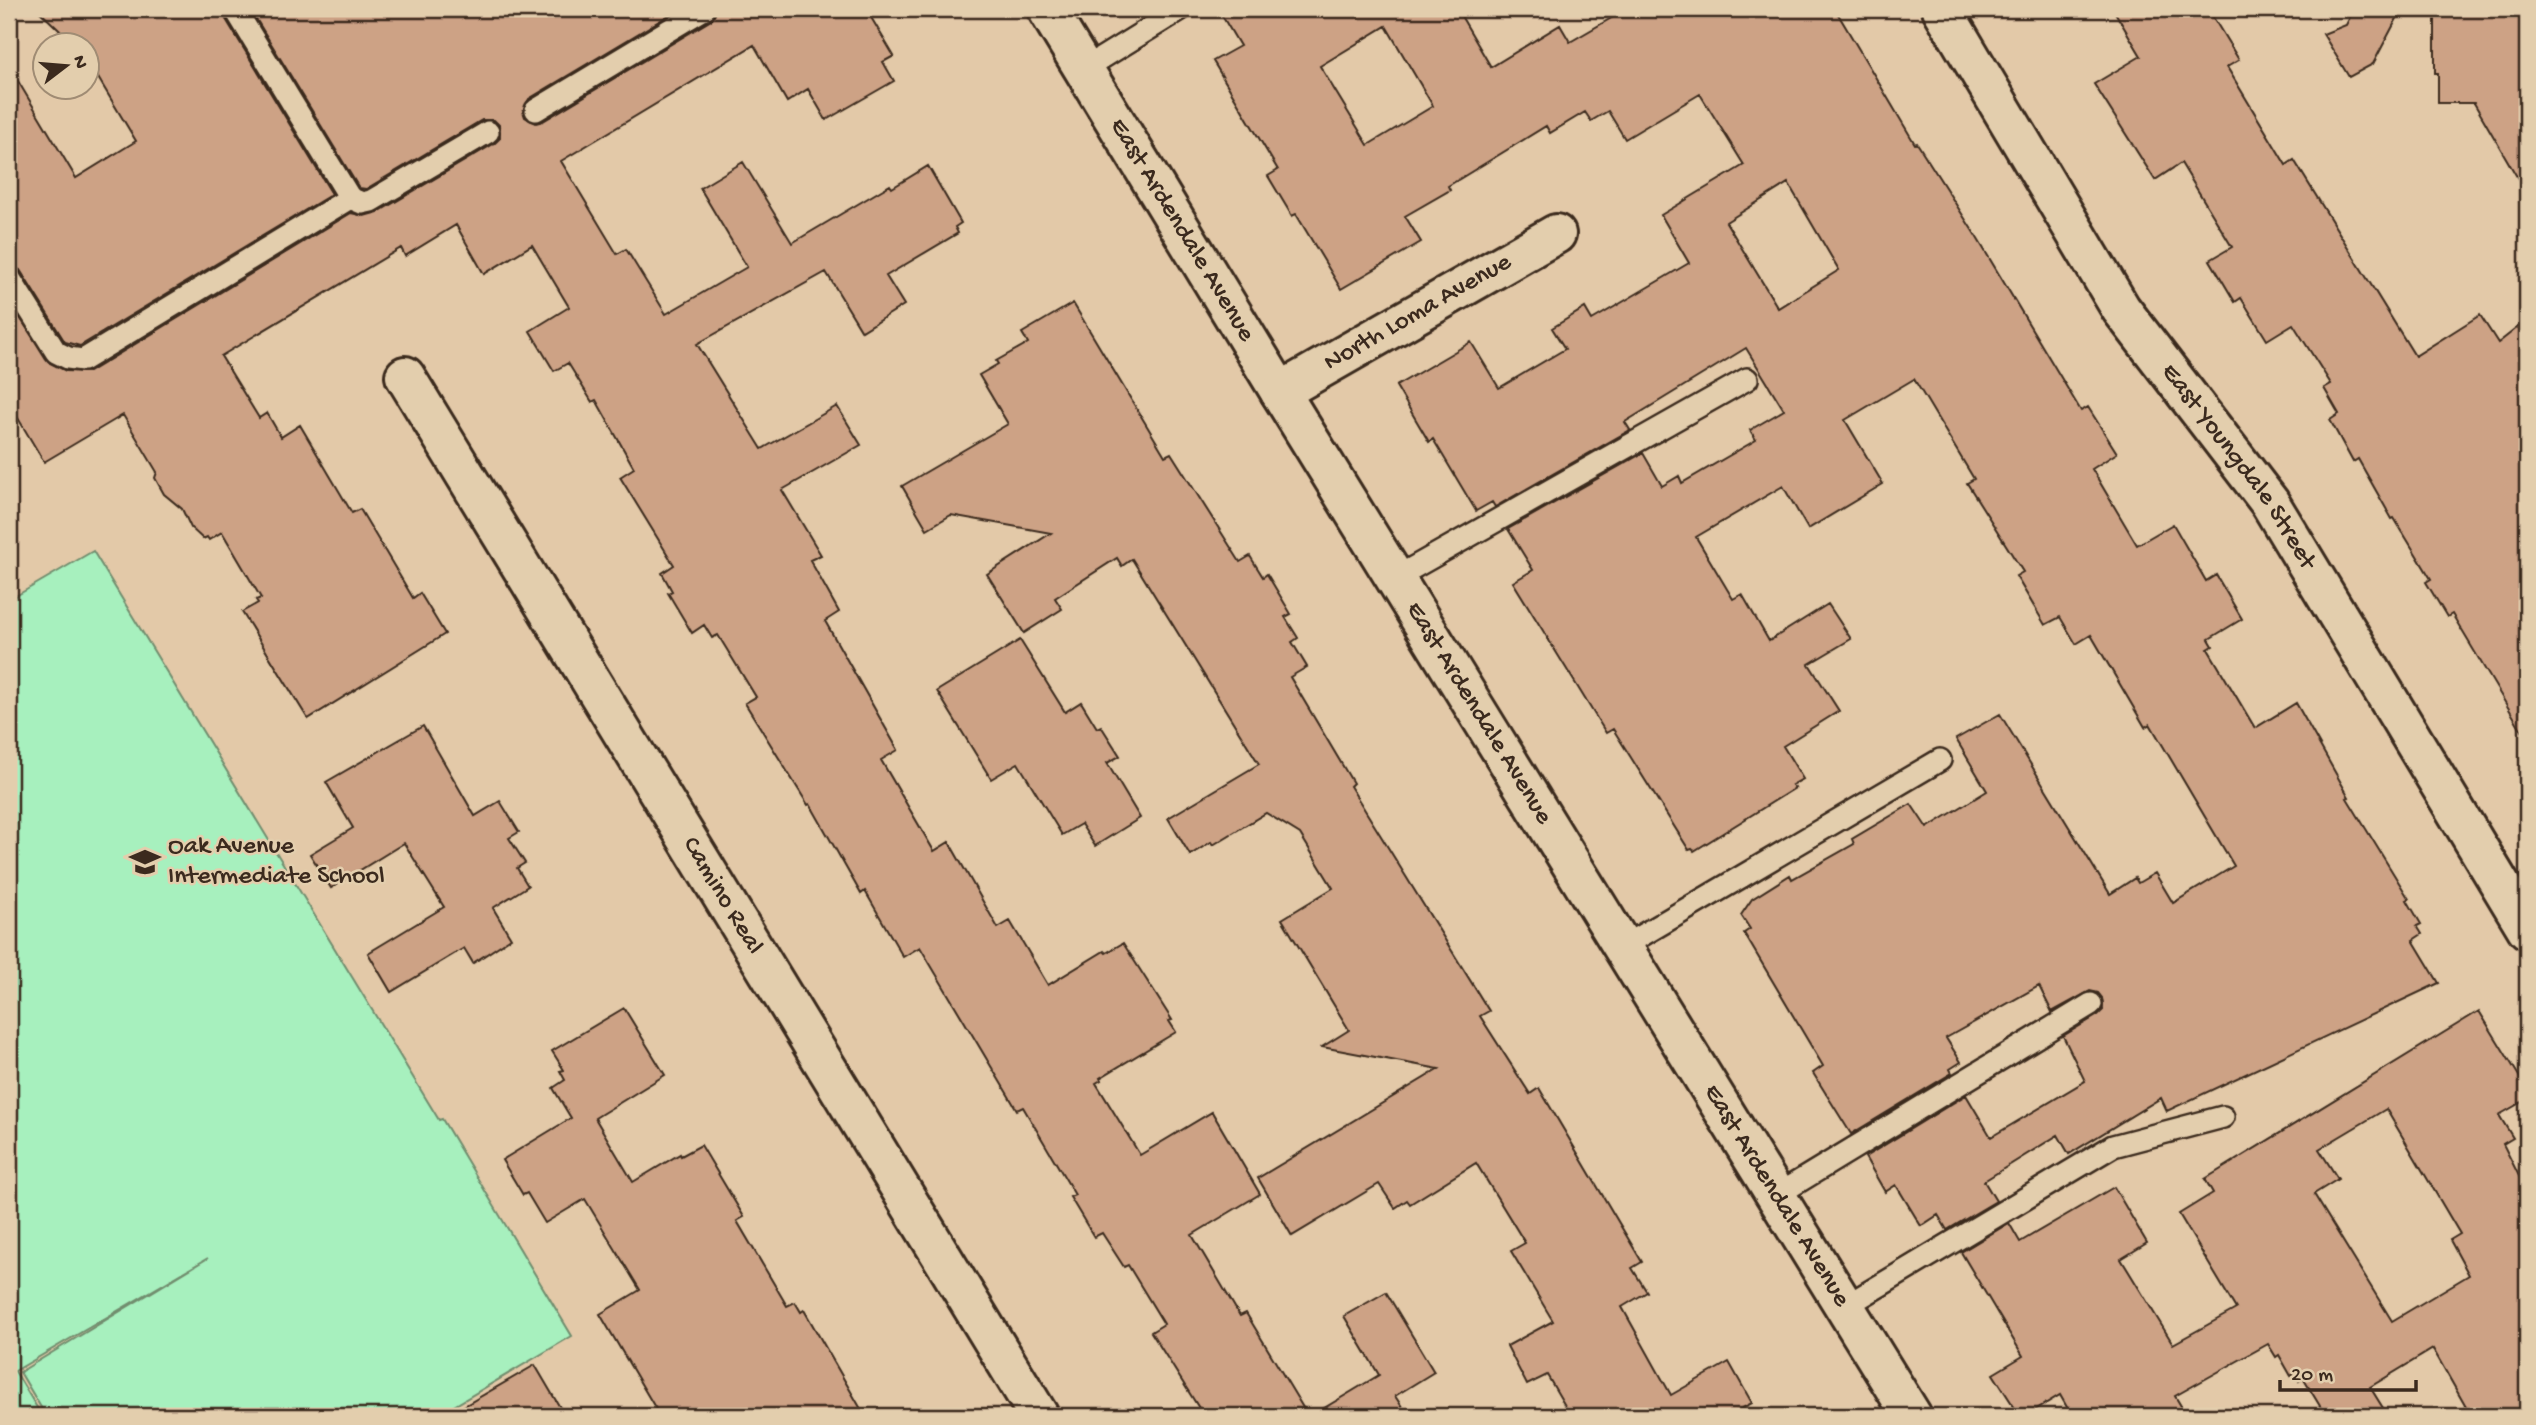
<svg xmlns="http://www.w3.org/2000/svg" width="2536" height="1425" font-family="'Gochi Hand',sans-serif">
	<rect width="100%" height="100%" fill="#e3c9a8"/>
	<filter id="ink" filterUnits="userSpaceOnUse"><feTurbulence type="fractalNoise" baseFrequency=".0143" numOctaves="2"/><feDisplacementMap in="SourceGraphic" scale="14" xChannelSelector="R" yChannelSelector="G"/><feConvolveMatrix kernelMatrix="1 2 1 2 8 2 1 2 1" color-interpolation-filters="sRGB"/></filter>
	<g filter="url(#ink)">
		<!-- green -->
		<polygon fill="#a7f0be" stroke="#718d6e" stroke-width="2" points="93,551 439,1120 442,1119 572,1336 437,1416 46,1416 20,1372 208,1258 15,1371 42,1416 9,1416 9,600"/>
		<!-- building -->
		<g fill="#cda285" stroke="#3b2a1e" stroke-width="2" fill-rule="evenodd">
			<polygon points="37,9 222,9 224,16 332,194 80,346 65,342 20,270 9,264 9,66 76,178 136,141 88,61 88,46 76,46"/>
			<polygon points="250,9 679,9 529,99 523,111 525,117 536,123 543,121 711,20 717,9 866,9 894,56 883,62 894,81 826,120 808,89 787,102 754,45 561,161 617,254 626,249 666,314 747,267 700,188 743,162 792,243 890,185 892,188 928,166 961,223 955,227 958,233 886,276 904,305 862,331 826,272 697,344 762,449 837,406 861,445 782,490 821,555 810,560 839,612 825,621 898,750 881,760 934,851 949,842 998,928 1010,921 1048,985 1104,951 1106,953 1123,943 1172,1020 1169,1021 1176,1032 1100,1078 1101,1080 1096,1083 1140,1155 1212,1112 1260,1194 1192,1235 1240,1316 1246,1313 1308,1416 1204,1416 1151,1332 1164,1324 1128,1265 1124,1267 1102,1233 1094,1237 1070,1197 1075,1195 1023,1107 1017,1110 920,947 903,957 865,891 861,894 810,804 808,805 745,703 756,697 718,635 712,638 704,625 692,633 668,593 672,591 662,573 674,565 620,477 634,468 596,400 592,402 568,363 554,371 530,331 569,307 532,245 484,274 456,225 405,256 401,248 221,356 259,418 267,413 281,437 300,425 352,513 360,509 413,598 420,593 445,634 308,719 242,612 258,603 256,600 261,598 222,532 209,540 207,537 203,539 191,528 182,509 164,494 155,478 157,472 123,415 44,462 9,403 9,301 50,363 66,371 89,372 351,213 364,216 378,212 495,143 500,138 499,125 494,120 482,120 366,189 359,188"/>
			<path d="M1218,9H1457L1491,67L1560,25L1570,42L1627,9H1835L1915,144L1917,143L1976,236L2081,411L2088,407L2117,453L2092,469L2137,545L2173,524L2206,581L2216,575L2242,619L2209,639L2213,646L2208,649L2255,728L2296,703L2349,797L2347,798L2409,899L2407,900L2421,924L2417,926L2422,934L2413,940L2439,983L2167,1111L2161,1098L2069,1154L2058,1135L1984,1181L1996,1201L1947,1230L1938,1215L1921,1226L1896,1185L1885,1192L1865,1157L1966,1095L1991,1137L2085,1081L2063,1036L2098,1015L2103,1010L2102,998L2098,993L2090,991L2052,1012L2039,986L1946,1038L1961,1062L1950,1069L1952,1073L1851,1134L1813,1073L1823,1066L1744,933L1750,929L1741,915L1752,899L1790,875L1792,879L1854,844L1852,839L1911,804L1927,828L1987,791L1956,739L2000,714L2110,894L2135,878L2138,883L2155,873L2173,903L2234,866L2150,724L2145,727L2091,635L2076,644L2060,617L2045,625L2016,576L2023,572L1967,483L1974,479L1914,379L1845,420L1883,484L1808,529L1783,486L1696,537L1733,599L1742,594L1769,641L1828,604L1851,639L1809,664L1839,711L1783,746L1803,779L1792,785L1795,788L1694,851L1692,849L1689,850L1613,729L1606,733L1513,582L1533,570L1508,529L1643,453L1662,486L1679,476L1682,483L1756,440L1750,430L1784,410L1746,348L1625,422L1630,430L1495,507L1492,502L1476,511L1433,439L1429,442L1396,386L1471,342L1499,388L1565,349L1552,328L1585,308L1592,320L1689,263L1661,215L1744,165L1700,94L1625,139L1608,111L1591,121L1585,112L1550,133L1546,126L1448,186L1450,190L1405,216L1421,242L1341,289L1296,214L1292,216L1268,176L1278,170L1213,61L1240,46ZM1386,26L1433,106L1368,145L1320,66ZM1788,183L1839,270L1778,308L1726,222Z"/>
			<polygon points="2113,9 2208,9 2239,60 2227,67 2286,165 2294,160 2415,356 2480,315 2498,343 2527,320 2527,739 2452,614 2447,617 2426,582 2431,579 2394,518 2392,519 2358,459 2353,462 2330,420 2339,414 2324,388 2331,384 2293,324 2267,340 2241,298 2235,302 2210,260 2232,247 2181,163 2155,180 2094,84 2141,56"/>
			<polygon points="2354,9 2402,9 2373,64 2349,77 2323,34 2346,25"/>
			<polygon points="2435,9 2527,9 2527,194 2474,103 2438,103 2438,73 2435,73"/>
			<polygon points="1073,303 1165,456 1171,453 1240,562 1250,556 1263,577 1267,574 1291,614 1285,617 1298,638 1292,642 1307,667 1290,677 1353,783 1350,786 1489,1011 1480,1016 1530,1094 1539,1088 1642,1262 1632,1268 1647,1292 1622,1307 1671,1395 1729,1362 1752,1403 1728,1416 1571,1416 1547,1375 1527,1385 1507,1346 1553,1321 1511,1251 1525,1243 1476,1163 1410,1204 1407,1200 1395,1208 1379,1184 1292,1236 1258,1178 1439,1069 1322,1047 1349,1030 1282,919 1333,888 1300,834 1266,813 1213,845 1211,842 1190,855 1168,818 1259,764 1132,559 1122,566 1117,558 1055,598 1062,609 1024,633 987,574 1051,533 951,515 927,529 902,486 1008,424 979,375 998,364 996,361 1028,343 1022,333"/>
			<polygon points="1020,640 1065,712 1081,702 1097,728 1101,726 1120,756 1107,763 1140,818 1095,846 1081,824 1062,835 1018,763 991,779 937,691"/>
			<polygon points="423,726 475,816 500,801 519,832 509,838 525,863 517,868 528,886 493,908 511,938 473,963 464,948 391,992 368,953 444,907 404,843 331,888 310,854 353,828 326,782"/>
			<polygon points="624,1008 665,1075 595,1118 633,1182 680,1154 681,1156 701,1145 744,1217 737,1221 787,1306 795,1302 801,1312 804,1310 865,1416 660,1416 600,1314 640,1290 585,1199 545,1223 527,1193 523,1195 502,1160 571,1118 553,1088 565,1080 560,1071 564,1070 552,1051"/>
			<path d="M2479,1011L2527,1089V1099L2499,1115L2513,1138L2503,1144L2527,1192V1416H2471L2433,1349L2370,1387L2388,1416H2326L2303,1378L2299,1381L2295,1373L2291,1376L2279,1355L2276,1357L2268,1344L2175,1396L2187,1416H2072L2060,1395L2025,1416H2020L1993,1374L2023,1356L1961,1252L2009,1223L2020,1242L2114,1187L2147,1243L2121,1259L2173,1344L2236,1309L2179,1214L2213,1193L2205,1179ZM2386,1109L2460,1234L2450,1240L2469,1275L2392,1321L2314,1194L2338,1179L2319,1149Z"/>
			<polygon points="1386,1292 1434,1372 1395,1396 1408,1416 1311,1416 1379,1375 1344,1316"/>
			<polygon points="535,1365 565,1416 447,1416"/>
		</g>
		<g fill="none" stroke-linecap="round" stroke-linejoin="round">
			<defs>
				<g id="lane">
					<polyline points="235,9 350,198 362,203 371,201 488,132"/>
					<polyline points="1084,69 1181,9"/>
					<polyline points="536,110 704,9"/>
					<polyline points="9,277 56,352 68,358 83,360 350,198"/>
					<polyline points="1395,578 1747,379"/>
					<polyline points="1622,947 1940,760"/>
					<polyline points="1775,1196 2091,1004"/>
					<polyline points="1844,1307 2113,1146 2223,1117"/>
				</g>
				<g id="street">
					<path id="s1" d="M1047,9L1280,392L1912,1416"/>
					<path id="s2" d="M1942,9L2121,309L2270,503L2527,929"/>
					<path id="s3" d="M405,376L1039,1416"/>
					<path id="s4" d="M1280,392L1556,234"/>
				</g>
			</defs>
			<!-- lane casing -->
			<use href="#lane" stroke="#3b2a1e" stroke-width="26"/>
			<!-- street casing -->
			<use href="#street" stroke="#3b2a1e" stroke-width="44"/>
			<!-- lane -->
			<use href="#lane" stroke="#e3cead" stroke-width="21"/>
			<!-- street -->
			<use href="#street" stroke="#e3cead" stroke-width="38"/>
		</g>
	</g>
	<!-- icons -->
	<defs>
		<symbol id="school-bare" viewBox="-9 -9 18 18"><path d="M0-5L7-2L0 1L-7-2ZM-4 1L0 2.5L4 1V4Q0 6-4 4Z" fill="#3b2a1e" stroke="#e3cead" stroke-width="2.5" paint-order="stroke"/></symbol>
	</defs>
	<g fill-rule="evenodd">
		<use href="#school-bare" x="123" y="840" width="44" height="44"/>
	</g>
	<g text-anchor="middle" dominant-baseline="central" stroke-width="5" stroke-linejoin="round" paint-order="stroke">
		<!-- street labels -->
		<g font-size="26" fill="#3b2a1e" stroke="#e3cead">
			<text stroke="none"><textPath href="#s1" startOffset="259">East Ardendale Avenue</textPath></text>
			<text stroke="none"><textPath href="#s4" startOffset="159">North Loma Avenue</textPath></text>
			<text stroke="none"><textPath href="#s2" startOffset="546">East Youngdale Street</textPath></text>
			<text stroke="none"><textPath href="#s1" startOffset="826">East Ardendale Avenue</textPath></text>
			<text stroke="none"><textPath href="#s3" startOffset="609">Camino Real</textPath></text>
			<text stroke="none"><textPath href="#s1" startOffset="1393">East Ardendale Avenue</textPath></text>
		</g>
		<!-- poi labels -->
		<g font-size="26" fill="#3b2a1e" stroke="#e3cead" text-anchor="start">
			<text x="168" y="847">Oak Avenue<tspan x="168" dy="30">Intermediate School</tspan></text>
		</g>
	</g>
	<!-- margin -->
	<rect width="2536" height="1425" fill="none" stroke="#e3cead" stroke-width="35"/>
	<rect x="18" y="18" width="2501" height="1390" fill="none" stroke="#3b2a1e" stroke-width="2.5" filter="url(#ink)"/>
	<!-- north arrow -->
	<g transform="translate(66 66) rotate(74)"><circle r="33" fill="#e3cead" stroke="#a08c74" stroke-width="2"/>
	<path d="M0-5L12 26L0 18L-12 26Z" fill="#3b2a1e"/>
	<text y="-10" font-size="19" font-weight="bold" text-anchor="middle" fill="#3b2a1e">N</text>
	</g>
	<!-- scale -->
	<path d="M2280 1380v10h136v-10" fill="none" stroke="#3b2a1e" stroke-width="3.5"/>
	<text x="2291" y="1380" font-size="21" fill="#3b2a1e" stroke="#e3cead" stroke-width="5" paint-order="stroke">20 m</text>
</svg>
